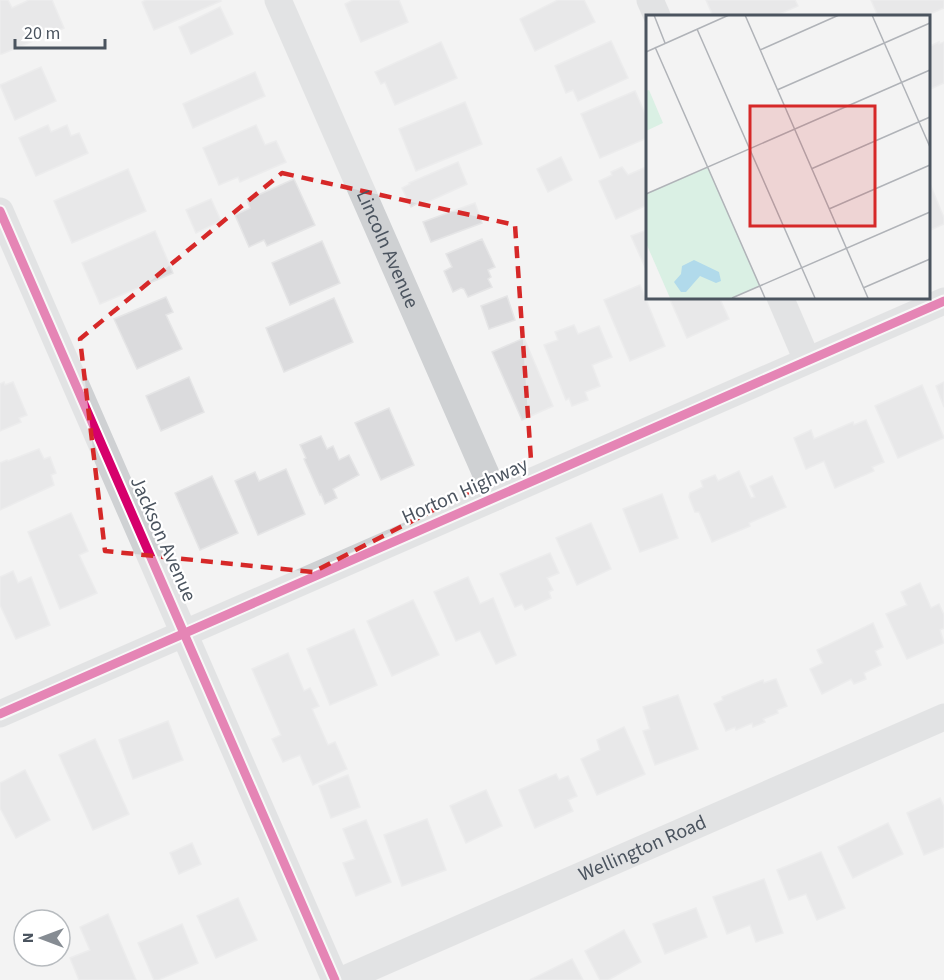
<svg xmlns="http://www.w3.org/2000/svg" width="944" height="980" font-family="'Source Sans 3',sans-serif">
	<rect width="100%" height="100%" fill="#f3f3f3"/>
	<!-- building -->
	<g fill="#dbdbdd" stroke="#e5e5e6" stroke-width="1.5">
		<polygon points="0,0 8,0 12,8 29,0 52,0 64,28 2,54 0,54"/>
		<polygon points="146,0 220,0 221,1 154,30 142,2"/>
		<polygon points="353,0 399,0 408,22 361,42 345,4"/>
		<polygon points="558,0 584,0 595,22 535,51 520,19"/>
		<polygon points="706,0 795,0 798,6 775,16 713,16"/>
		<polygon points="871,0 944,0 944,8 925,16 878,16"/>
		<polygon points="220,7 233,34 191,54 179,27"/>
		<polygon points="611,41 628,78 578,101 573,90 566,93 555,66"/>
		<polygon points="441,42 457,78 395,105 385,82 381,84 375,72"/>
		<polygon points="939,42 939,44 944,42 944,83 928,90 928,47"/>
		<polygon points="41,67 56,101 15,120 0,85"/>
		<polygon points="255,72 265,96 193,128 183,104"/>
		<polygon points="635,91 647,118 647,138 600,158 581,114"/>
		<polygon points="465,102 482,144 416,171 399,129"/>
		<polygon points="48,125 51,132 67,125 71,136 79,133 88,153 36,176 19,138"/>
		<polygon points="256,125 265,145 276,141 286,162 240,182 238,177 219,185 203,148"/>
		<polygon points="561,157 572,180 548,192 537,169"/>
		<polygon points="458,162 467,184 419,206 418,203 411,207 402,188 410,184 409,183"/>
		<polygon points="622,167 628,175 644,168 647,172 647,205 616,219 599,181 612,175 611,172"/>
		<polygon points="128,169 146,211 72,243 54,201"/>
		<polygon points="294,179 315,225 267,246 264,240 249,247 235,215 250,208 247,200"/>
		<polygon points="928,179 944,218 944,224 928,231"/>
		<polygon points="211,199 221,221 196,233 186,210"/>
		<polygon points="475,203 482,223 431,242 423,222"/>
		<polygon points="647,230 647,266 645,267 631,236"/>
		<polygon points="155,231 173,273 100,304 82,263"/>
		<polygon points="482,239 495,267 488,270 491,277 488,279 492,287 468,297 464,289 461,288 453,292 444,271 452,267 446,254"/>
		<polygon points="322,241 340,283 290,305 272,263"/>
		<polygon points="640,285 665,346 630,361 604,300"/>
		<polygon points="507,296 515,320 489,329 481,306"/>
		<polygon points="166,297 173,312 166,315 182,349 137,369 114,319"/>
		<polygon points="669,297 719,297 729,319 687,338"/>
		<polygon points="334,298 353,342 284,372 266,328"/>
		<polygon points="574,325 578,334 599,326 612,357 592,365 600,386 585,392 588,400 572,406 569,398 566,400 544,345 558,340 555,332"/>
		<polygon points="524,338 553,406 522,420 492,352"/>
		<polygon points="189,377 204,412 161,431 146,396"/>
		<polygon points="4,382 5,385 13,382 27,415 19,418 21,422 0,431 0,384"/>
		<polygon points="944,382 944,407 936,386"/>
		<polygon points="922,385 944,438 898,458 875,406"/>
		<polygon points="389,408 414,465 381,480 355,423"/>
		<polygon points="866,420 884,462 872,467 874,471 835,488 824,461 806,469 794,438 811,430 814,439 853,422 854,425"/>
		<polygon points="321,436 327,449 333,446 339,460 349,455 359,475 333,489 337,498 325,504 321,494 320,495 304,459 306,458 300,445"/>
		<polygon points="39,449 44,459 50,457 56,473 51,475 54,485 0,510 0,463 7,460 8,461"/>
		<polygon points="286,469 305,514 258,535 235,481 255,472 259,481"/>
		<polygon points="739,471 751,498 755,497 750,486 772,476 786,507 749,523 750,526 712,542 699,512 695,512 689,497 690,493 703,487 701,481 715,475 718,481"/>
		<polygon points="212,476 238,533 200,550 175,493"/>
		<polygon points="662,494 678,538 640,552 623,509"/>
		<polygon points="71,513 88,551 79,555 97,593 60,609 28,532"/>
		<polygon points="591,523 611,569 577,585 556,538"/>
		<polygon points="550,553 559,573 547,578 553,590 549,592 551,598 525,610 522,604 515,607 500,574"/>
		<polygon points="13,571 18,583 31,577 50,625 16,639 0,605 0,577"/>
		<polygon points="468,577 480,604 493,598 516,655 496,664 480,631 456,641 434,592"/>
		<polygon points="920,583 931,608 939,604 944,615 944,628 940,630 944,643 907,659 886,614 907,605 901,592"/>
		<polygon points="413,600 439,655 392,676 367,621"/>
		<polygon points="873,623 883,647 875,651 881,665 864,673 866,679 854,684 851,679 822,694 810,669 823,663 817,650"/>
		<polygon points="354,629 377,685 330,705 307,649"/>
		<polygon points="288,653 304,691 310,688 319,706 312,709 328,745 335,742 347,769 313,785 300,755 283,762 272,739 281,735 252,669"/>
		<polygon points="776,679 787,706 777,710 778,713 763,719 765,722 753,727 752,723 736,730 735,727 726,731 714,704 723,700 722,697 763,680 764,683"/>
		<polygon points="678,695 698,749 655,765 643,731 650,729 643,707"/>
		<polygon points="168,721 183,760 133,779 119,740"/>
		<polygon points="624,727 645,774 597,795 581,759 600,750 597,740"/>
		<polygon points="95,739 129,814 93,830 59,755"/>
		<polygon points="25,770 50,820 16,838 0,808 0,783"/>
		<polygon points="556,774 559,780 568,776 577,796 568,800 573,811 535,828 519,790"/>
		<polygon points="348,775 360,807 331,818 319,786"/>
		<polygon points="486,790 502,826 466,843 450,806"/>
		<polygon points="940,798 944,807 944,847 924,855 907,813"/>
		<polygon points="427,819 446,870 402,886 384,835"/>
		<polygon points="366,820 391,882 356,896 343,863 355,859 343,829"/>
		<polygon points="888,823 903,854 853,878 838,847"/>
		<polygon points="192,843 201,864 179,874 170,853"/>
		<polygon points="821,852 845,908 817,920 806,894 789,900 777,870"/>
		<polygon points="764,879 783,933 756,942 750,925 727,934 713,897"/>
		<polygon points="238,898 257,940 216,958 197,916"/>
		<polygon points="696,908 707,937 665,954 653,924"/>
		<polygon points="108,914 136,980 79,980 70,958 90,950 80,927"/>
		<polygon points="182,924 198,963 158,980 154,980 138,943"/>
		<polygon points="624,930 641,962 608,980 600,980 585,951"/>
		<polygon points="572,959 583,980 530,980"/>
	</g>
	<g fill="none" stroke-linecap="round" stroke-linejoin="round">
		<!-- street -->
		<g stroke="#cfd1d3" stroke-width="27">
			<path id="s1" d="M278,0L496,497"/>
			<polyline points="650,0 657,16"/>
			<polyline points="0,211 335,980"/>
			<polyline points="780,297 807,360"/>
			<polyline points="0,714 944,301"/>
			<path id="s2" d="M342,980L944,717"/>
		</g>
		<defs>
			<g id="cycleway">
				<polyline points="0,211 335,980"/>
				<polyline points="0,714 944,301"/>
			</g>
		</defs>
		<!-- cycleway casing -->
		<use href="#cycleway" stroke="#fff" stroke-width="13"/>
		<!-- cycleway -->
		<use href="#cycleway" stroke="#d6006c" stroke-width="9"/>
	</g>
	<!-- marked area -->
	<path d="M0 0H944V980H0ZM282,173L515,225L531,460L313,572L105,551L80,339Z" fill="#f3f3f3" fill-opacity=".55" fill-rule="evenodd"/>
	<path fill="none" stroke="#d62828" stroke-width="4.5" stroke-dasharray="12 8" stroke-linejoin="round" d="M282,173L515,225L531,460L313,572L105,551L80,339Z"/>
	<g text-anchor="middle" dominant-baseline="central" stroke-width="4.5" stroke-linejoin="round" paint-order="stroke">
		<!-- street labels -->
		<g font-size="20" fill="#4b545f" stroke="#fff">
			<text stroke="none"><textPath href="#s1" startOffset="272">Lincoln Avenue</textPath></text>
			<text transform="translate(465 491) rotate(-24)">Horton Highway</text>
			<text transform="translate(163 539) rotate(66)">Jackson Avenue</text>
			<text stroke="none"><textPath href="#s2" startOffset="328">Wellington Road</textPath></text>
		</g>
	</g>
	<!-- overview -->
	<g transform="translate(646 15)">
		<rect width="284" height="284" fill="#f3f3f3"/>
		<path d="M3,75L17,108L0,116V76ZM62,152L114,271L86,283H24L0,228V179Z" fill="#daf0e4"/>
		<path d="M48,245L73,257L75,266L70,268L54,261L40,277H35L28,267L35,259L36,251Z" fill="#b1daeb"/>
		<path fill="none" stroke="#b0b3b8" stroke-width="1.5" d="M8,0L19,28M99,0L222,283M226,0L284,132M51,14L169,283M9,32L119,283M114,35L193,0M0,37L83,0M131,75L284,8M165,154L284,102M0,179L284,55M183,194L284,150M217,273L284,244M86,283L284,197"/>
		<path fill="#d62828" fill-opacity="0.15" stroke="#d62828" stroke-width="3" d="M104,91H229V211H104Z"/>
		<rect width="284" height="284" fill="none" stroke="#4b545f" stroke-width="3"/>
	</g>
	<!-- north arrow -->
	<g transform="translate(42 938) rotate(270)"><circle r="28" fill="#ffffff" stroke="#b7bbbf" stroke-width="1.5"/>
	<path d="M0-4.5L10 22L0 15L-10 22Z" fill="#868c93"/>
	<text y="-9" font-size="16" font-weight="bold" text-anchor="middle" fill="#4b545f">N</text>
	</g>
	<!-- scale -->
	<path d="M15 39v9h90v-9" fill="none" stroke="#4b545f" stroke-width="3"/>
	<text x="24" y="39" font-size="18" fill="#4b545f" stroke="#ffffff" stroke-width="4.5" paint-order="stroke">20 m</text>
</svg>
